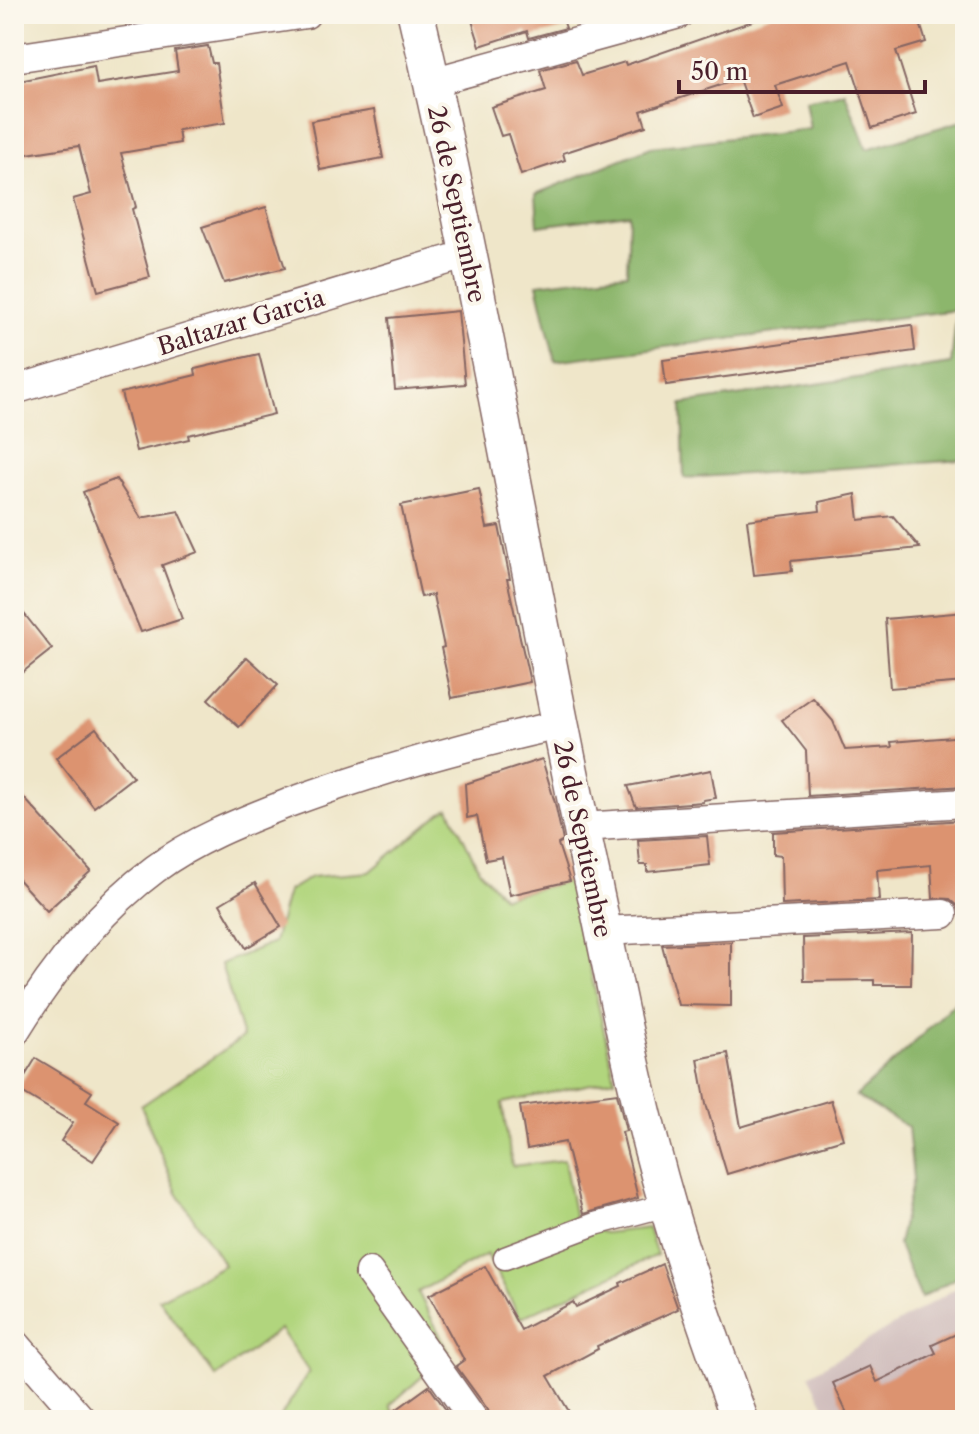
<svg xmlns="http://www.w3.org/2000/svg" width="979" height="1434" font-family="'Libre Caslon Text',serif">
	<rect width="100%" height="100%" fill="#fbf7ec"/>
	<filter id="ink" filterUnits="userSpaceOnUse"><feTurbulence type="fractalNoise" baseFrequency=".0125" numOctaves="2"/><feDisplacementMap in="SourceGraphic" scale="16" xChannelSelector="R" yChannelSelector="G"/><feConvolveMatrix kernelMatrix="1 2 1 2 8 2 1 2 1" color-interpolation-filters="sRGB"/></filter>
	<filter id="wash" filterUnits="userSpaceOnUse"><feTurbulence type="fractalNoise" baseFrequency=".006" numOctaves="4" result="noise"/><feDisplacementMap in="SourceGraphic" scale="32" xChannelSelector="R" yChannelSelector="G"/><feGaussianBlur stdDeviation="1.8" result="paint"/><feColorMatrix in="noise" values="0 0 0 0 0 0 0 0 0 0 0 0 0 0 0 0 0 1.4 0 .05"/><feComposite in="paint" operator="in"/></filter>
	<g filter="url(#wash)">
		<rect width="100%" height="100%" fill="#efe6c9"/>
		<!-- industrial -->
		<polygon fill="#d1bfbe" points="965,1283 965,1420 832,1420 809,1375"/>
		<!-- green -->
		<polygon fill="#b1d57d" stroke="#7e7a54" stroke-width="2" points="449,808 479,870 503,897 570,881 615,1079 502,1103 512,1166 564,1160 576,1224 605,1233 648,1228 657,1255 520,1318 487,1254 418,1292 449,1353 390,1405 397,1420 281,1420 281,1416 309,1372 280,1329 216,1377 159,1299 224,1265 177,1193 141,1106 243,1037 221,964 274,942 288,891 311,877 370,872 440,813"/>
		<!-- forest -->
		<g fill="#8cb66c" stroke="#6b6a4c" stroke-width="2">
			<polygon points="845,93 867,149 965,120 965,460 684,478 682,404 951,364 957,310 555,361 537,284 627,273 629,214 538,226 536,194 651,147 810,129 805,101"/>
			<polygon points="965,992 965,1272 921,1298 898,1244 913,1179 908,1127 856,1096 909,1048"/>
		</g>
		<g id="blocks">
			<!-- building -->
			<g fill="#dc936f">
				<polygon points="470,14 561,14 566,28 529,38 527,31 480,46"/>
				<polygon points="773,14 917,14 926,42 896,51 916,114 872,128 850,61 775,85 783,108 753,118 739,79 641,111 646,126 563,153 565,160 521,175 508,134 501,136 491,107 546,90 540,70 576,60 582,75 625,62 626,65"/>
				<polygon points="208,46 212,63 216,63 225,123 178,130 180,143 121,153 136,207 132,209 150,277 98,291 73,199 91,194 79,146 14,156 14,82 94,66 97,84 178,71 175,51"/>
				<polygon points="374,110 383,158 320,170 311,121"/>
				<polygon points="266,207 285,268 224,283 202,227"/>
				<polygon points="458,311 465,384 395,390 389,318"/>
				<polygon points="912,325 915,351 666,385 663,360"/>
				<polygon points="259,354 274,414 188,435 189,439 136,451 121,393 196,375 195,369"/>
				<polygon points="116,479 141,518 179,511 198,552 162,565 182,619 141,632 83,492"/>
				<polygon points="479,489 487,528 499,526 510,579 507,579 530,682 452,698 441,648 444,647 433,595 421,597 401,505"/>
				<polygon points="856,494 859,520 893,516 920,548 791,561 792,571 754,575 747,520 820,511 819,502"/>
				<polygon points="14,601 52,649 14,679"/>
				<polygon points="965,612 965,682 890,688 885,619"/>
				<polygon points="247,657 278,685 239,727 208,699"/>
				<polygon points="813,698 833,721 845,750 892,747 891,742 965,736 965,786 808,796 806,751 782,720"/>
				<polygon points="96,728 133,777 94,807 56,758"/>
				<polygon points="542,759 555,803 563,841 558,844 570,881 510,895 502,857 486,860 477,816 467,818 465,784"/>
				<polygon points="711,770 716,798 703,800 703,802 636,807 628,786"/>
				<polygon points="14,787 91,871 47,911 14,875"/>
				<polygon points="965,820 965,906 958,906 950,899 933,898 931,865 877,870 879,900 782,905 781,856 773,855 773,832"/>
				<polygon points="707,836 710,865 647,872 647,865 640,865 638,840"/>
				<polygon points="255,883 281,927 246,948 220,904"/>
				<polygon points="912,933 911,985 874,985 874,980 804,981 803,938"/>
				<polygon points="731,942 731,1006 678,1005 662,945"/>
				<polygon points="728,1053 741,1127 831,1100 843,1139 727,1174 706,1104 698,1059"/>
				<polygon points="36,1058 92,1092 86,1101 119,1122 93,1161 61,1141 73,1123 17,1089"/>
				<polygon points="617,1093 626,1131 622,1132 638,1198 583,1214 565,1142 527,1149 520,1106"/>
				<polygon points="662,1264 678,1309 597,1346 598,1349 548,1376 574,1420 491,1420 488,1410 456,1366 464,1360 429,1295 485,1266 521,1330 573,1302 576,1307 621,1286 620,1283"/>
				<polygon points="965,1330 965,1420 850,1420 833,1383 870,1366 877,1382 936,1353 932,1345"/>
				<polygon points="429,1386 453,1420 382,1420"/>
			</g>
		</g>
	</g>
	<g filter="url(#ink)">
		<use href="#blocks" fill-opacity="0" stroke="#846562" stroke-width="2"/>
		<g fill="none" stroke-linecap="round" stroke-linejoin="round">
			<defs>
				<polyline id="pedestrian" points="505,1258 595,1224 667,1205"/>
				<g id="minor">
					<polyline points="14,58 306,14"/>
					<polyline points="432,82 679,14"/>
					<polyline points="14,390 468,254"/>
					<polyline points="581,827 965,803"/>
					<polyline points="603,931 943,914"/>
					<path d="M14,1033C52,971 97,912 155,869C195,839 245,820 291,802C378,770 468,745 559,725"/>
					<polyline points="369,1272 474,1420"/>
					<polyline points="14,1342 82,1420"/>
				</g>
				<path id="tertiary" d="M416,14C485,306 532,603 596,896C618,1000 638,1105 668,1207C689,1279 714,1349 740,1420"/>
			</defs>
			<!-- pedestrian casing -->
			<use href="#pedestrian" stroke="#846562" stroke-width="25"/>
			<!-- minor casing -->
			<use href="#minor" stroke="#846562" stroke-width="31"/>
			<!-- tertiary casing -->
			<use href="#tertiary" stroke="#846562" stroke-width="39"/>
			<!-- pedestrian -->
			<use href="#pedestrian" stroke="#fff" stroke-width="22"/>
			<!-- minor -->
			<use href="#minor" stroke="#fff" stroke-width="28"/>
			<!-- tertiary -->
			<use href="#tertiary" stroke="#fff" stroke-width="36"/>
		</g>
	</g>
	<g text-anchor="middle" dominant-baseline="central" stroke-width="8" stroke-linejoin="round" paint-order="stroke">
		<!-- street labels -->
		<g font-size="24" fill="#4a1f2b" stroke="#fbf7ec">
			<text transform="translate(457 204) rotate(78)">26 de Septiembre</text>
			<text transform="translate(241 322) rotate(-17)">Baltazar Garcia</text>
			<text transform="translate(583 839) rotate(78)">26 de Septiembre</text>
		</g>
	</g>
	<!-- margin -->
	<rect width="979" height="1434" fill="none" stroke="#fbf7ec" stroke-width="48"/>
	<!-- scale -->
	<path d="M679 80v12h246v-12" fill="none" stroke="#4a1f2b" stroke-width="4"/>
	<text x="691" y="80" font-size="24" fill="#4a1f2b" stroke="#fbf7ec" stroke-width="6" paint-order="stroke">50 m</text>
</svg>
